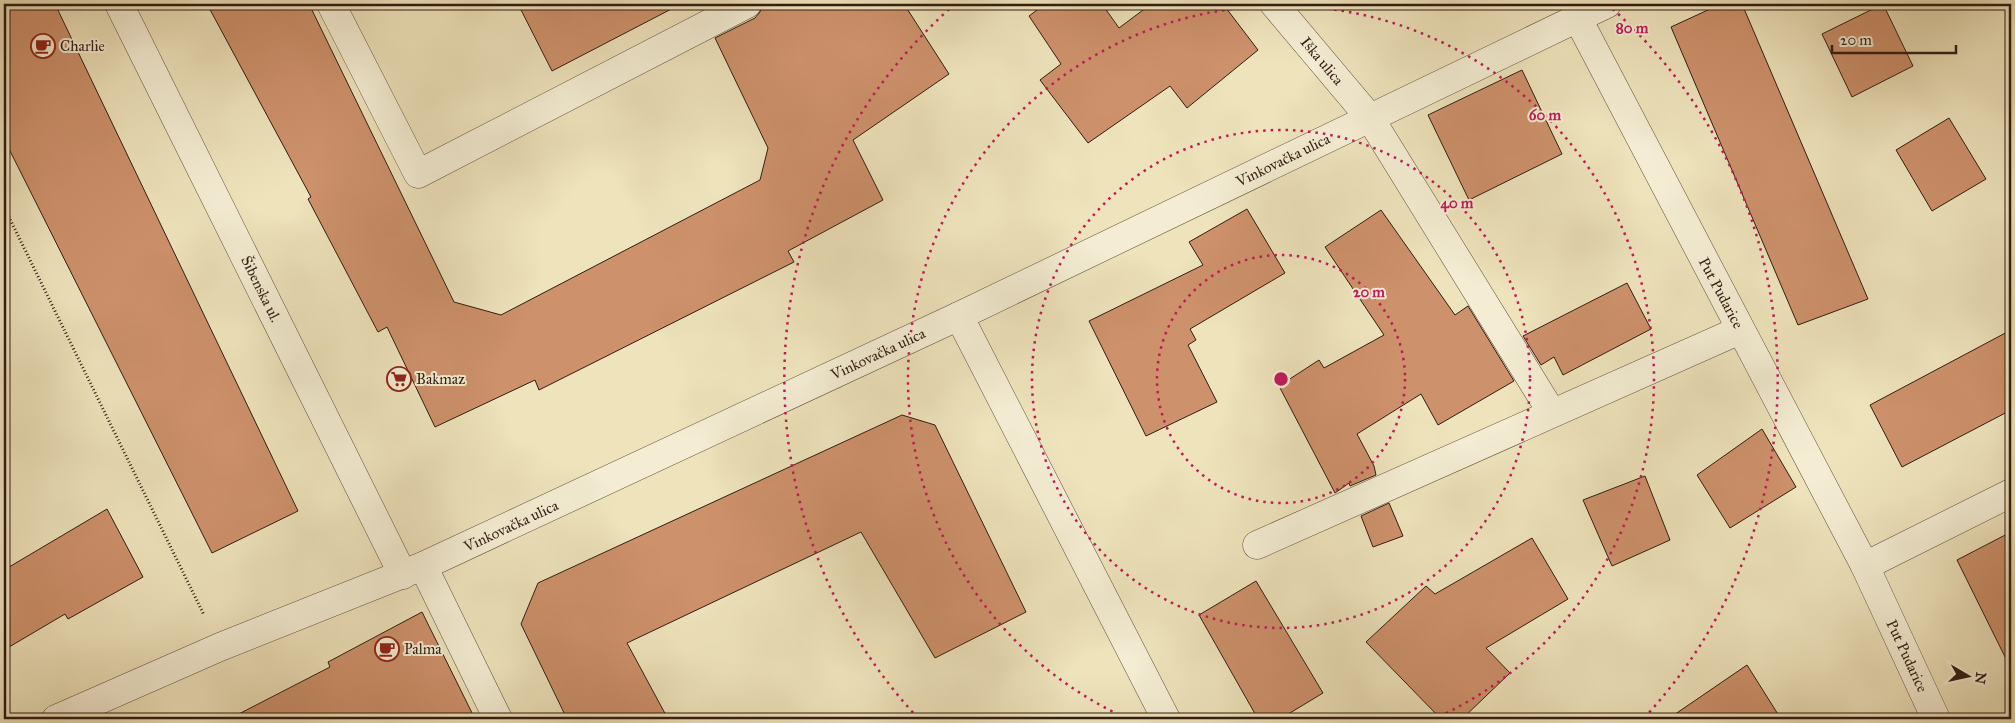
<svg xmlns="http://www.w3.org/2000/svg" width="2015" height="723" font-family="'IM FELL Great Primer',serif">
	<rect width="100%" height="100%" fill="#eee3bb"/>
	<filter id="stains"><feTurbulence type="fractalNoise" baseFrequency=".004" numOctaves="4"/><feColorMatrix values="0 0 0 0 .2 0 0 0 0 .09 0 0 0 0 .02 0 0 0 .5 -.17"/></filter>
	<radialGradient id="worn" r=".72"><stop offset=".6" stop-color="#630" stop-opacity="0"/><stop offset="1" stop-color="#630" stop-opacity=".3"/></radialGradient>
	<!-- building -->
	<g fill="#cd916b" stroke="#311c13">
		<polygon points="4,4 55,4 298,511 212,553 4,139"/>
		<polygon points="207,4 309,4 454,302 501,315 760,180 768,148 715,38 755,18 760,12 762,4 904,4 949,74 853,140 883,200 788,251 794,262 539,390 535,380 435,427 387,327 378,332 308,199 311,197"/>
		<polygon points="518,4 681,4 552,71"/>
		<polygon points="698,4 713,4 701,10"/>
		<polygon points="1045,4 1102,4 1119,28 1151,4 1223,4 1258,50 1187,108 1170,86 1088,143 1040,80 1061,64 1029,16"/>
		<polygon points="1721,4 1742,4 1868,299 1798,325 1671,27"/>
		<polygon points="1883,4 1913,66 1852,97 1822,34"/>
		<polygon points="1522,70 1562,154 1469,200 1428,115"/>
		<polygon points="1949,118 1986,179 1932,211 1896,150"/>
		<polygon points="1247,209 1285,273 1190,329 1196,340 1188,345 1217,402 1146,436 1089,321 1203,265 1189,242"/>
		<polygon points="1381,210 1455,315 1468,306 1514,381 1438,425 1421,394 1357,434 1374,466 1376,475 1350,486 1349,483 1335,493 1279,386 1319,360 1324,368 1384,335 1325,247"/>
		<polygon points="1627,283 1651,329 1563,375 1554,357 1541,365 1523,336"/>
		<polygon points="2011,330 2011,410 1902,467 1870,405"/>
		<polygon points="902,415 935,425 1026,612 935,658 861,532 627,643 668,719 567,719 521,624 538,583"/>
		<polygon points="1762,429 1796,487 1730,528 1697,475"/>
		<polygon points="1645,476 1670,540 1612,566 1583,500"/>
		<polygon points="1389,503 1403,536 1373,547 1361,516"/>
		<polygon points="107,509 143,577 68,619 65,614 4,650 4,570"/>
		<polygon points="2011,532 2011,669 1957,560"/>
		<polygon points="1532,538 1568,599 1486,648 1510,673 1462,719 1441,719 1366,642 1426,586 1435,594"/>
		<polygon points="1256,581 1323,693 1280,719 1258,719 1199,615"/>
		<polygon points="422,612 475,719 229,719 330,667 328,662"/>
		<polygon points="1747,665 1781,719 1668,719"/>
	</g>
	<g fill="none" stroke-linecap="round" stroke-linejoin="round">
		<defs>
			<g id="street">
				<polyline points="119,4 403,575"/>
				<polyline points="331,4 418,174 747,4"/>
				<polyline points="1274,4 1370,118 1552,413"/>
				<polyline points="1578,19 1865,566 1936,719"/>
				<polyline points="959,316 1166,719"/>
				<polyline points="1257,545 1740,330"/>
				<polyline points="423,566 498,719"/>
				<polyline points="1865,566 2011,493"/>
				<polyline points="56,719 220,647 423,566 959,316 1607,4"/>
			</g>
		</defs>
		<!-- street casing -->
		<use href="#street" stroke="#604e3d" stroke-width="29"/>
		<!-- path -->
		<polyline stroke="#311c13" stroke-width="3" stroke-dasharray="1 2.5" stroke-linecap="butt" points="4,207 204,615"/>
		<!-- street -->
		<use href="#street" stroke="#f4edd3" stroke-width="28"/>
	</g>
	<!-- distance rings -->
	<g fill="none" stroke="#c2185b" stroke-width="2.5" stroke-dasharray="2.5 5">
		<circle cx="1281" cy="379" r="124"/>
		<circle cx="1281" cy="379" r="249"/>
		<path d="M1126 718A373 373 0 1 1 1436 718"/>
		<path d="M918 718A497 497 0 0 1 955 4M1607 4A497 497 0 0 1 1644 718"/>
	</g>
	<!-- icons -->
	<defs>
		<symbol id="cafe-ring" viewBox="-11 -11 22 22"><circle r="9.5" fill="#f4edd3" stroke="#8f2418" stroke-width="1.5"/><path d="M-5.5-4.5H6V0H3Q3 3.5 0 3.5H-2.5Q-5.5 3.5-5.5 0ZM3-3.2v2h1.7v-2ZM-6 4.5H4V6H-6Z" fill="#8f2418"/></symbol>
		<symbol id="supermarket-ring" viewBox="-11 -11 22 22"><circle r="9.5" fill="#f4edd3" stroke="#8f2418" stroke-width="1.5"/><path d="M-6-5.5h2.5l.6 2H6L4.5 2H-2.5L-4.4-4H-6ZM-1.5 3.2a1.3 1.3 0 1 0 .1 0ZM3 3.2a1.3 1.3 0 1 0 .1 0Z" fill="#8f2418"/></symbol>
	</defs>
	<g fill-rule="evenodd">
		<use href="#cafe-ring" x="29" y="32" width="28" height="28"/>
		<use href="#supermarket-ring" x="385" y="365" width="28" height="28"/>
		<use href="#cafe-ring" x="373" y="635" width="28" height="28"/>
	</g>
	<g text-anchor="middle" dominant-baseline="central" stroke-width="4" stroke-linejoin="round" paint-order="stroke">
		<!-- poi labels -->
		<g font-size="15" fill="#311c13" stroke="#f4edd3" text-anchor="start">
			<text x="60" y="46">Charlie</text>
			<text x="416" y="379">Bakmaz</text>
			<text x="404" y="649">Palma</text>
		</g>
		<!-- street labels -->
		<g font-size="15" fill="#311c13" stroke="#f4edd3">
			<text transform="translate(1322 61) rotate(50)">Iška ulica</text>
			<text transform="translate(1283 160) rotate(-26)">Vinkovačka ulica</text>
			<text transform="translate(261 289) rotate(64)">Šibenska ul.</text>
			<text transform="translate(1721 293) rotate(62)">Put Pudarice</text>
			<text transform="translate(878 354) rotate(-25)">Vinkovačka ulica</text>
			<text transform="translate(511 526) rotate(-25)">Vinkovačka ulica</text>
			<text transform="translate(1907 656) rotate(65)">Put Pudarice</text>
		</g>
	</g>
	<circle cx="1281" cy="379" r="8" fill="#c2185b" stroke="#f4edd3" stroke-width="2.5"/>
	<g font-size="15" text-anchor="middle" font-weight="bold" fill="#c2185b" stroke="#f4edd3" stroke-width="4" stroke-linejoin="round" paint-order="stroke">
		<text x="1632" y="33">80 m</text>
		<text x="1545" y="120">60 m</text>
		<text x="1457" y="208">40 m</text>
		<text x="1369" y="297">20 m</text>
	</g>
	<!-- margin -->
	<rect width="2015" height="723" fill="none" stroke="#eee3bb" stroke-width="20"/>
	<rect x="5" y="5" width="2005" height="713" fill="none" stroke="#311c13" stroke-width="2.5"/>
	<rect x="10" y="10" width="1995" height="703" fill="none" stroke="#311c13"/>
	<!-- north arrow -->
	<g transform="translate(1968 676) rotate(99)" stroke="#f4edd3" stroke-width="4" paint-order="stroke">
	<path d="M0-4L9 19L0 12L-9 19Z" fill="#311c13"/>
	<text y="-8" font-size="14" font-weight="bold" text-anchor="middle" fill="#311c13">N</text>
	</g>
	<!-- scale -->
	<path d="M1832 45v8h124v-8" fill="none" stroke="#311c13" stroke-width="2.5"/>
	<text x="1840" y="45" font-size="15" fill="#311c13" stroke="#f4edd3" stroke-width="4" paint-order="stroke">20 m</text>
	<rect width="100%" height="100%" filter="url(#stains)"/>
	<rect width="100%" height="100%" fill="url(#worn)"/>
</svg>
